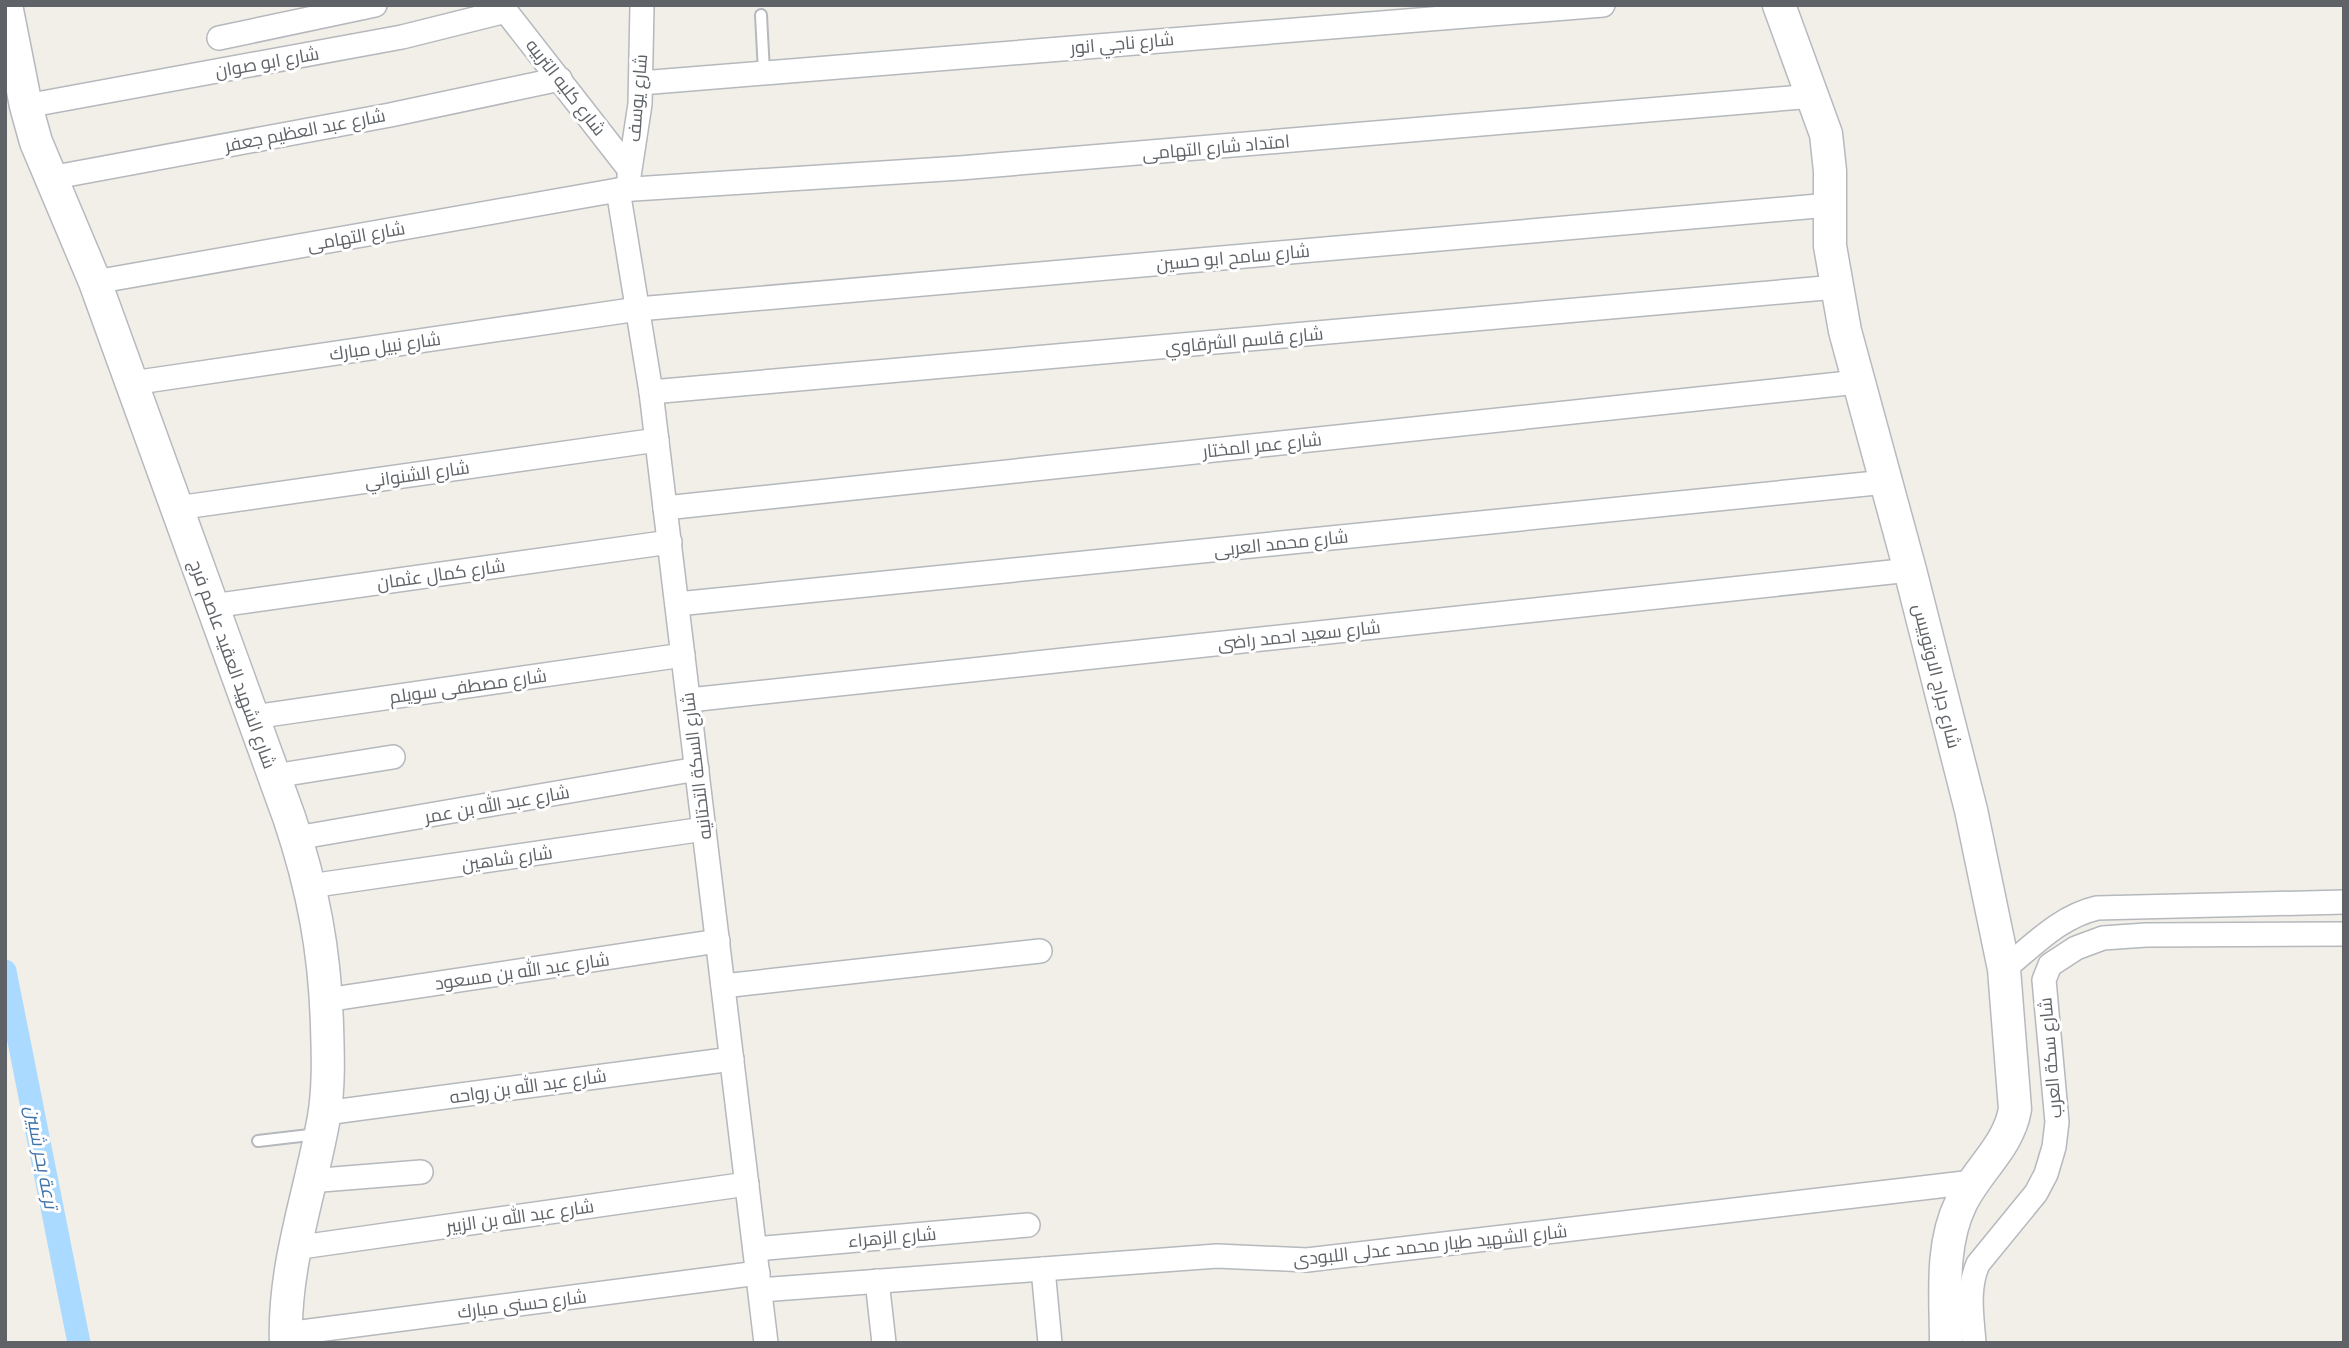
<svg xmlns="http://www.w3.org/2000/svg" width="2349" height="1348" font-family="'IBM Plex Sans',Cairo,sans-serif">
	<rect width="100%" height="100%" fill="#f1efe8"/>
	<g fill="none" stroke-linecap="round" stroke-linejoin="round">
		<!-- canal -->
		<polyline stroke="#aadaff" stroke-width="23" points="5,971 79,1343"/>
		<defs>
			<g id="lane">
				<polyline points="761,15 764,72"/>
				<polyline points="258,1141 318,1134"/>
			</g>
			<g id="street">
				<polyline points="501,5 629,169"/>
				<polyline points="219,38 375,5"/>
				<polyline points="641,83 1603,5"/>
				<polyline points="26,106 402,37 506,11"/>
				<polyline points="629,176 640,104 642,5"/>
				<polyline points="50,178 390,115 560,79"/>
				<polyline points="618,190 651,392 766,1343"/>
				<polyline points="95,282 618,190 960,168 1814,96"/>
				<polyline points="132,383 638,309 1829,205"/>
				<polyline points="651,392 1836,287"/>
				<polyline points="177,508 657,440"/>
				<polyline points="665,508 1858,382"/>
				<polyline points="677,604 1886,482"/>
				<polyline points="212,606 670,542"/>
				<polyline points="689,700 1910,570"/>
				<polyline points="253,717 683,655"/>
				<polyline points="274,776 393,757"/>
				<polyline points="296,838 697,769"/>
				<polyline points="310,886 704,829"/>
				<path d="M2004,969C2034,945 2059,917 2097,908L2344,902"/>
				<polyline points="723,986 1040,951"/>
				<polyline points="326,1000 718,941"/>
				<polyline points="325,1113 732,1059"/>
				<polyline points="309,1181 421,1172"/>
				<polyline points="294,1248 747,1184"/>
				<polyline points="755,1249 1028,1225"/>
				<polyline points="1043,1269 1050,1343"/>
				<polyline points="877,1281 884,1343"/>
				<polyline points="760,1290 1217,1256 1307,1260 1973,1182"/>
				<polyline points="286,1334 758,1273"/>
				<path d="M1974,1343C1972,1316 1967,1289 1978,1264L2036,1193L2046,1174L2054,1147L2057,1122L2044,980L2050,965L2076,948L2103,938L2146,935L2344,934"/>
			</g>
			<g id="secondary">
				<path d="M6,5L26,106L36,142L95,282L289,817C313,888 325,952 327,1026C328,1056 329,1087 324,1117C311,1192 283,1265 286,1343"/>
				<path d="M1779,5L1826,134L1830,171V246L1845,331L1910,570L1971,810L2004,969L2015,1109C2009,1146 1977,1170 1961,1203C1940,1246 1946,1296 1946,1343"/>
			</g>
		</defs>
		<!-- lane casing -->
		<use href="#lane" stroke="#b5b8bc" stroke-width="14"/>
		<!-- street casing -->
		<use href="#street" stroke="#b5b8bc" stroke-width="26"/>
		<!-- secondary casing -->
		<use href="#secondary" stroke="#b6babf" stroke-width="35"/>
		<!-- lane -->
		<use href="#lane" stroke="#fff" stroke-width="10"/>
		<!-- street -->
		<use href="#street" stroke="#fff" stroke-width="23"/>
		<!-- secondary -->
		<use href="#secondary" stroke="#fff" stroke-width="32"/>
	</g>
	<g text-anchor="middle" dominant-baseline="central" stroke-width="6" stroke-linejoin="round" paint-order="stroke">
		<!-- street labels -->
		<g font-size="18" fill="#5f6368" stroke="#fff">
			<text transform="translate(1122 43) rotate(-5)">شارع ناجي انور</text>
			<text transform="translate(267 62) rotate(-10)">شارع ابو صوان</text>
			<text transform="translate(566 87) rotate(52)">شارع كليه التربيه</text>
			<text transform="translate(637 98) rotate(-85)">شارع يوسف</text>
			<text transform="translate(305 130) rotate(-11)">شارع عبد العظيم جعفر</text>
			<text transform="translate(1216 147) rotate(-5)">امتداد شارع التهامى</text>
			<text transform="translate(356 236) rotate(-10)">شارع التهامى</text>
			<text transform="translate(1233 257) rotate(-5)">شارع سامح ابو حسين</text>
			<text transform="translate(1244 340) rotate(-5)">شارع قاسم الشرقاوي</text>
			<text transform="translate(385 346) rotate(-8)">شارع نبيل مبارك</text>
			<text transform="translate(1262 445) rotate(-6)">شارع عمر المختار</text>
			<text transform="translate(417 474) rotate(-8)">شارع الشنواني</text>
			<text transform="translate(1281 543) rotate(-6)">شارع محمد العربى</text>
			<text transform="translate(441 574) rotate(-8)">شارع كمال عثمان</text>
			<text transform="translate(1299 635) rotate(-6)">شارع سعيد احمد راضى</text>
			<text transform="translate(233 664) rotate(70)">شارع الشهيد العقيد عاصم فرج</text>
			<text transform="translate(1937 676) rotate(76)">شارع جراج الاوتوبيس</text>
			<text transform="translate(468 686) rotate(-8)">شارع مصطفى سويلم</text>
			<text transform="translate(696 766) rotate(-97)">شارع السكة التحتانيه</text>
			<text transform="translate(497 804) rotate(-10)">شارع عبد الله بن عمر</text>
			<text transform="translate(507 858) rotate(-8)">شارع شاهين</text>
			<text transform="translate(522 971) rotate(-8)">شارع عبد الله بن مسعود</text>
			<text transform="translate(2050 1058) rotate(-95)">شارع سكة العرب</text>
			<text transform="translate(528 1086) rotate(-8)">شارع عبد الله بن رواحه</text>
			<text transform="translate(520 1216) rotate(-8)">شارع عبد الله بن الزبير</text>
			<text transform="translate(892 1237) rotate(-5)">شارع الزهراء</text>
			<text transform="translate(1430 1245) rotate(-6)">شارع الشهيد طيار محمد عدلى اللبودى</text>
			<text transform="translate(522 1304) rotate(-7)">شارع حسنى مبارك</text>
		</g>
		<!-- water labels -->
		<g font-size="19" font-style="italic" fill="#4174aa" stroke="#fff">
			<text transform="translate(42 1157) rotate(79)">ترعة بحر شبين</text>
		</g>
	</g>
	<!-- border -->
	<rect width="2349" height="1348" fill="none" stroke="#5f6368" stroke-width="14"/>
</svg>
